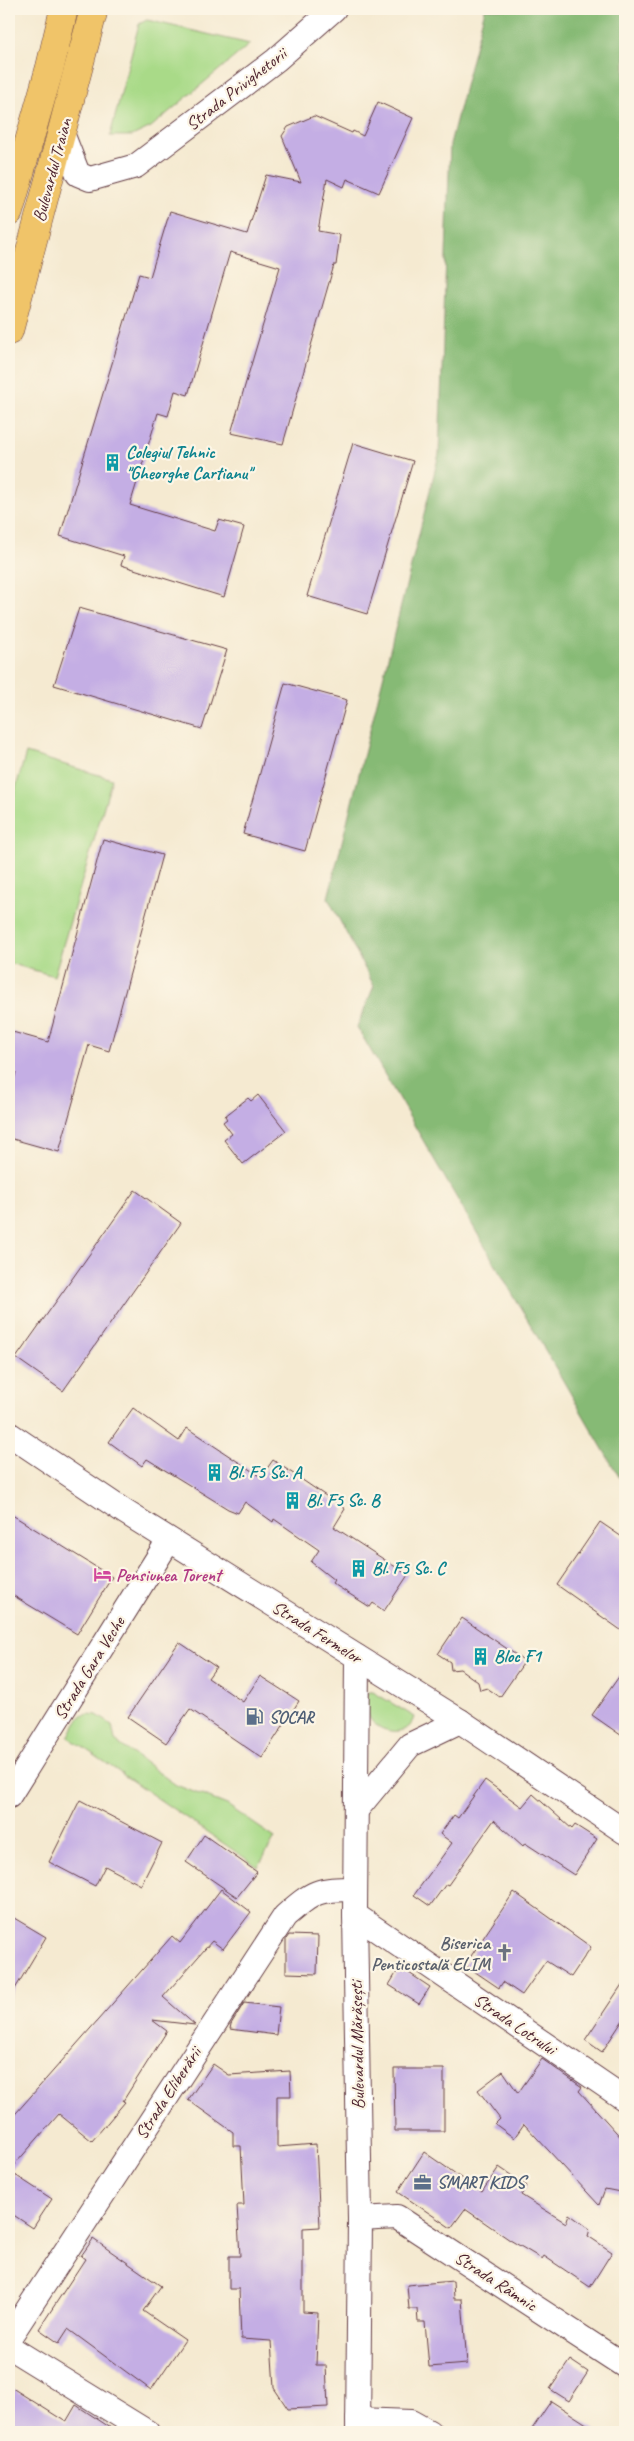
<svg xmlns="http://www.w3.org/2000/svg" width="634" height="2441" font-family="Caveat,sans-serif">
	<rect width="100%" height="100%" fill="#fcf5e5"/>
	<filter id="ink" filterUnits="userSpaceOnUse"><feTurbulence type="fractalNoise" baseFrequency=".02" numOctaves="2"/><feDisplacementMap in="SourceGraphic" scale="10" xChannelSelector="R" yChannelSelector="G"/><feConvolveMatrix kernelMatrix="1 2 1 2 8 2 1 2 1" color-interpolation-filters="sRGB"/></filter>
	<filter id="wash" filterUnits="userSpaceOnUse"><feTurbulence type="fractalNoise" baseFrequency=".0096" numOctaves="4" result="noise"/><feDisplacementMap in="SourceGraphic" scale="20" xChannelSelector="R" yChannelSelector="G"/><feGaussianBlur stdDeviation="1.12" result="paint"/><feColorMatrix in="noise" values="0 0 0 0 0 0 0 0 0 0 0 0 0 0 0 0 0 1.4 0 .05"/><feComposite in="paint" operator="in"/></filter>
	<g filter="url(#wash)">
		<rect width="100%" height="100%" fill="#f5ead1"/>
		<!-- green -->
		<g fill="#a9da88" stroke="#7a7c5a">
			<polygon points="147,20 250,44 151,127 132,136 110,136 139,24"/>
			<polygon points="26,753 112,779 54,976 9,963 9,811"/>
			<path d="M368,1692H373L415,1717C409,1740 372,1733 367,1712C365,1707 368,1698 368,1692Z"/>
			<polygon points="89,1714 97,1715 112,1725 115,1741 176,1785 227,1805 275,1838 258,1867 68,1737 81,1716"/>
		</g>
		<!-- forest -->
		<polygon fill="#86ba74" stroke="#686c50" points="485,9 625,9 625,1487 357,1027 374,986 328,898 439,454 450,144"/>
		<g id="blocks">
			<!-- building -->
			<g fill="#c4aee4">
				<polygon points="378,102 413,118 379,193 347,179 344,187 327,179 318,231 340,235 336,265 334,265 283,444 231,433 280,267 230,252 188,395 175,391 168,416 158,413 130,505 215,531 219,520 244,527 224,597 121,565 124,556 60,536 139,274 150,277 170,211 247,234 266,175 301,182 282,136 288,127 314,116 352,133 353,131 363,136"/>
				<polygon points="353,443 413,461 367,614 307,596"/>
				<polygon points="79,608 227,650 202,729 54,685"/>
				<polygon points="285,683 347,700 305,851 243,834"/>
				<polygon points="103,839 162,855 109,1051 89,1045 59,1152 9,1138 9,1100 16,1072 9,1071 9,1031 48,1042"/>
				<polygon points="258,1095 286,1131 243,1164 224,1140 232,1134 223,1122 227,1119 225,1116 248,1098 251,1101"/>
				<polygon points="135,1190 181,1223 63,1391 16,1358"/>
				<polygon points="133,1408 179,1441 187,1428 261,1477 273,1460 345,1509 334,1527 408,1575 384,1611 373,1603 370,1607 332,1583 334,1580 311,1562 319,1550 274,1519 273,1522 245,1502 238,1513 228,1509 147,1459 142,1466 109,1442"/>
				<polygon points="9,1513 112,1577 77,1634 9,1593"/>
				<polygon points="600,1522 625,1539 625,1633 557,1585"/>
				<polygon points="462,1618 525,1661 500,1697 487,1688 480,1690 478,1682 460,1669 451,1670 450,1662 438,1654"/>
				<polygon points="179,1642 216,1667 208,1678 243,1702 260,1676 299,1701 262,1758 190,1709 166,1743 128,1717"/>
				<polygon points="625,1668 625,1738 592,1715"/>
				<polygon points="485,1780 522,1807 533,1794 572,1829 575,1825 597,1839 574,1875 525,1843 523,1846 494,1820 448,1885 446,1884 430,1906 414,1895 452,1843 440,1834 454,1815 458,1818"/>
				<polygon points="80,1800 162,1843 141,1885 105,1866 95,1886 49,1862"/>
				<polygon points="204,1835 257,1872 237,1897 186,1862"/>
				<polygon points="221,1889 251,1912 223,1949 212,1941 163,1997 195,2025 152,2020 167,2031 123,2101 125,2102 92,2141 59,2114 9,2171 52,2199 33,2228 9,2212 9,2121 172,1936 180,1943"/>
				<polygon points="514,1892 591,1947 571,1977 546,1961 522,1995 503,1982 499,1988 465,1965"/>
				<polygon points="9,1915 46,1937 9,1999"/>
				<polygon points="289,1935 318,1936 317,1974 286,1973 286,1939"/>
				<polygon points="400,1967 430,1987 419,2004 389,1985"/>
				<polygon points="625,1980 625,2017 602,2052 585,2040"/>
				<polygon points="244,2003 279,2007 276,2035 230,2029 231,2024"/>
				<polygon points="542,2059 582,2087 579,2091 625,2142 625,2193 605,2189 599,2205 524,2124 514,2138 495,2124 500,2119 478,2090 503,2071 518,2093"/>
				<polygon points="213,2064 229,2075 290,2071 291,2096 277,2096 277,2147 316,2144 320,2227 303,2228 303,2312 318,2313 316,2365 326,2365 328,2407 288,2409 274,2388 271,2341 241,2339 239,2289 229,2289 229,2256 240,2256 237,2205 244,2205 241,2146 233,2146 233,2132 188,2100"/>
				<polygon points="394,2069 444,2069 444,2131 395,2131"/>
				<polygon points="424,2152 482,2192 499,2167 527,2186 521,2195 566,2223 569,2214 590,2229 588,2236 612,2252 590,2287 544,2256 542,2259 510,2240 465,2209 451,2228 398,2192"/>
				<polygon points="93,2239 161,2286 143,2311 185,2340 151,2390 68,2329 59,2343 39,2329 85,2259 81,2256"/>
				<polygon points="453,2281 454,2299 462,2299 467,2364 429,2367 425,2322 418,2322 417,2309 409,2309 407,2285"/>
				<polygon points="570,2360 588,2372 569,2401 550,2389"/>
				<polygon points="9,2386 66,2422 76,2405 117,2432 9,2432"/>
				<polygon points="551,2401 599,2432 530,2432"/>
			</g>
		</g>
	</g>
	<g filter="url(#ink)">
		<use href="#blocks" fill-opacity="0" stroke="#643d44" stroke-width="1"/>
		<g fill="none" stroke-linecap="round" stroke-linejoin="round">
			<defs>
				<g id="minor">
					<polyline points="62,133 78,174 90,179 136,166 276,60 334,9"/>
					<polyline points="9,1434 125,1512 460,1721 625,1832"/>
					<polyline points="357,1657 355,1915 360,2219 358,2432"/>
					<polyline points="9,1796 169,1540"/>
					<polyline points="357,1809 410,1745 460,1721"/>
					<polyline points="355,1915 625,2099"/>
					<polyline points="360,2219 397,2217 625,2366"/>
					<path d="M9,2338L285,1916C314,1891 317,1889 355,1889"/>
					<polyline points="9,2347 147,2432"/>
					<polyline points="358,2420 411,2422 429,2432"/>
				</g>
				<g id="major">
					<polyline points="9,212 50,67 64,9"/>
					<polyline points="9,331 94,9"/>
				</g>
			</defs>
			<!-- minor casing -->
			<use href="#minor" stroke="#643d44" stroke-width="26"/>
			<!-- major casing -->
			<use href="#major" stroke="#643d44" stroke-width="29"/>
			<!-- minor -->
			<use href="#minor" stroke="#fff" stroke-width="24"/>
			<!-- major -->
			<use href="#major" stroke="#f0c469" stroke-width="28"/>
		</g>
	</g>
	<!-- icons -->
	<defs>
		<symbol id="building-bare" viewBox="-9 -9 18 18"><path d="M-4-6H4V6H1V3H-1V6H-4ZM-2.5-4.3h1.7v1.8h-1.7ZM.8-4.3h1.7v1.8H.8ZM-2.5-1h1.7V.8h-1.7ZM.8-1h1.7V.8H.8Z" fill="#0f9aa8" stroke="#fcf5e5" stroke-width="2.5" paint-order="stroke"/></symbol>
		<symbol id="hotel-bare" viewBox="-9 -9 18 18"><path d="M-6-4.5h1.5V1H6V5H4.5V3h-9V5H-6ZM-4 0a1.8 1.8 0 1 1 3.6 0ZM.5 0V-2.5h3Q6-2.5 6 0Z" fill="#d1479c" stroke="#fcf5e5" stroke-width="2.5" paint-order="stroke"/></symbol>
		<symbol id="fuel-bare" viewBox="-9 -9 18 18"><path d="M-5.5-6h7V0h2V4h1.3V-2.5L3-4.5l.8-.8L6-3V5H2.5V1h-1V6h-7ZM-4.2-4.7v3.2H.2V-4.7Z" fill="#5c6f8a" stroke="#fcf5e5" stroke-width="2.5" paint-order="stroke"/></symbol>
		<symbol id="church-bare" viewBox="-9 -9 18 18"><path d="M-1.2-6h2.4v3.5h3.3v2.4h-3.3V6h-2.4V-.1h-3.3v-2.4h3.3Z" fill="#6b7280" stroke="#fcf5e5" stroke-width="2.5" paint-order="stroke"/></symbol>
		<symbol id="office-bare" viewBox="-9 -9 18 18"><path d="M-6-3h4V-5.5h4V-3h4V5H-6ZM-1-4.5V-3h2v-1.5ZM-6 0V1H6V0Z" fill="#5c6f8a" stroke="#fcf5e5" stroke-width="2.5" paint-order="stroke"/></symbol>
	</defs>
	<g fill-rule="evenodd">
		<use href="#building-bare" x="100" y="450" width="25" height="25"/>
		<use href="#building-bare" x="202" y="1460" width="25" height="25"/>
		<use href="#building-bare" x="280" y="1488" width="25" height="25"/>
		<use href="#building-bare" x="346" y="1556" width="25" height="25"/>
		<use href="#hotel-bare" x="90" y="1562" width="25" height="25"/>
		<use href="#building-bare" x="468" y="1644" width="25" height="25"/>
		<use href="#fuel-bare" x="242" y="1704" width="25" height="25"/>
		<use href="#church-bare" x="492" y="1940" width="25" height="25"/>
		<use href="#office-bare" x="410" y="2170" width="25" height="25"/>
	</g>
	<g text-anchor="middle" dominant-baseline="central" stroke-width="4.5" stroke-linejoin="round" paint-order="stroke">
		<!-- street labels -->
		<g font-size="18" fill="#4a1f2b" stroke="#fcf5e5">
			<text transform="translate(236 89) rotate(-38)">Strada Privighetorii</text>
			<text transform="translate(52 170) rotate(-75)">Bulevardul Traian</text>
			<text transform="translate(317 1632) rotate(32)">Strada Fermelor</text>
			<text transform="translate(89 1668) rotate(-58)">Strada Gara Veche</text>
			<text transform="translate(515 2024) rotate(34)">Strada Lotrului</text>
			<text transform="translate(357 2045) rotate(-91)">Bulevardul Mărășești</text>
			<text transform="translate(168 2093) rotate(-57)">Strada Eliberării</text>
			<text transform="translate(496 2281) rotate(33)">Strada Râmnic</text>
		</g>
		<!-- culture labels -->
		<g font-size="18" font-weight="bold" fill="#0d838f" stroke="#fcf5e5" text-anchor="start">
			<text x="126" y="452">Colegiul Tehnic<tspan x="126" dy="21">"Gheorghe Cartianu"</tspan></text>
			<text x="228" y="1472">Bl. F5 Sc. A</text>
			<text x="306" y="1500">Bl. F5 Sc. B</text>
			<text x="372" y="1568">Bl. F5 Sc. C</text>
			<text x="494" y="1656">Bloc F1</text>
		</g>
		<!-- hotel labels -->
		<g font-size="18" font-weight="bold" fill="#b23c85" stroke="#fcf5e5" text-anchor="start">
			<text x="116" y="1575">Pensiunea Torent</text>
		</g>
		<!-- service labels -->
		<g font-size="18" font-weight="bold" fill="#4e5e75" stroke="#fcf5e5" text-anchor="start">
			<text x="269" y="1717">SOCAR</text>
			<text x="437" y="2182">SMART KIDS</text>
		</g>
		<!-- worship labels -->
		<g font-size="18" font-weight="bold" fill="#5b616d" stroke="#fcf5e5" text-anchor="end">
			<text x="490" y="1943">Biserica<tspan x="490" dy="21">Penticostală ELIM</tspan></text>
		</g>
	</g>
	<!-- margin -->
	<rect width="634" height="2441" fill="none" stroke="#fcf5e5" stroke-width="30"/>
</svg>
